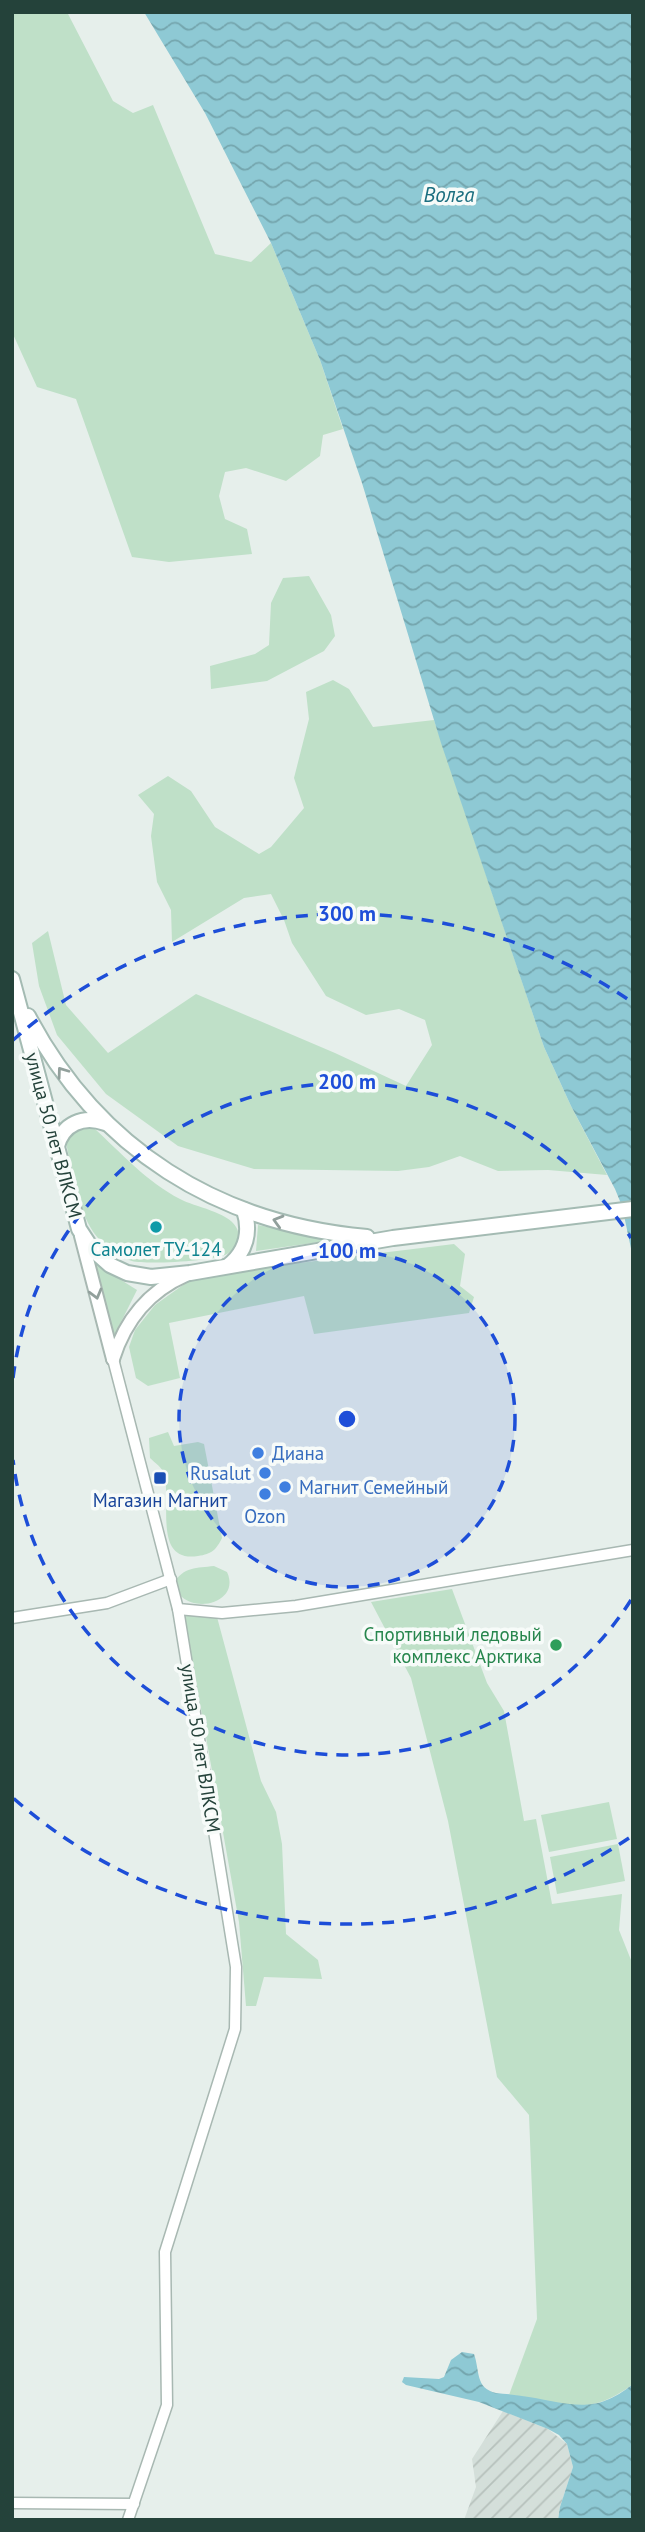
<svg xmlns="http://www.w3.org/2000/svg" width="645" height="2532" font-family="'PT Sans',sans-serif">
  <style>
    .industrial { fill: url(#industrial-furrows) }
    .green { fill: #bfe0c8 }
    .water { fill: url(#water-waves) }
    .lines { fill: none; stroke-linecap: round; stroke-linejoin: round }
    .minor-casing { stroke: #a8b8b2; stroke-width: 13 }
    .tertiary-casing { stroke: #a8b8b2; stroke-width: 16 }
    .secondary-casing { stroke: #a4bbb3; stroke-width: 18 }
    .minor { stroke: #fff; stroke-width: 10 }
    .tertiary { stroke: #fff; stroke-width: 12 }
    .secondary { stroke: #fff; stroke-width: 14 }
    .oneway { stroke: #92a09c }
    .ring { fill: none; stroke: #1d4ed8; stroke-width: 3.5; stroke-dasharray: 12 9 }
    .culture-dot { fill: #0f9aa8; stroke: #f7fbf9; stroke-width: 2.5 }
    .shop-dot { fill: #3f7fe0; stroke: #f7fbf9; stroke-width: 2.5 }
    .transit-dot { fill: #1a4fb4; stroke: #f7fbf9; stroke-width: 2.5 }
    .leisure-dot { fill: #2e9e5b; stroke: #f7fbf9; stroke-width: 2.5 }
    .labels { text-anchor: middle; stroke-width: 7; stroke-linejoin: round; paint-order: stroke }
    .street-label { font-size: 19px; fill: #24423a; stroke: #f7fbf9 }
    .culture-label { font-size: 19px; fill: #0d838f; stroke: #f7fbf9 }
    .shop-label { font-size: 19px; fill: #366cbe; stroke: #f7fbf9; text-anchor: start }
    .transit-label { font-size: 19px; fill: #164399; stroke: #f7fbf9 }
    .leisure-label { font-size: 19px; fill: #27864d; stroke: #f7fbf9; text-anchor: end }
    .water-label { font-size: 21px; font-style: italic; fill: #1c6f80; stroke: #f7fbf9 }
    .centre { fill: #1d4ed8; stroke: #f7fbf9; stroke-width: 3.5 }
    .ring-label { font-size: 21px; text-anchor: middle; font-weight: bold; fill: #1d4ed8; stroke: #f7fbf9; stroke-width: 7; stroke-linejoin: round; paint-order: stroke }
  </style>
  <defs>
    <pattern id="industrial-furrows" width="10" height="10" patternUnits="userSpaceOnUse" patternTransform="scale(1.75)"><rect width="10" height="10" fill="#d4dfda"/><path d="M-1 1l2-2M0 10L10 0M9 11l2-2" fill="none" stroke="#b6c1bc"/></pattern>
    <pattern id="water-waves" width="16" height="10" patternUnits="userSpaceOnUse" patternTransform="scale(1.75)"><rect width="16" height="10" fill="#8ec9d4"/><path d="M0 5q4-4 8 0t8 0" fill="none" stroke="#74a5ad"/></pattern>
  </defs>
  <rect width="100%" height="100%" fill="#e6efeb"/>
  <path class="industrial" d="M503,2411l45,18 19,15 6,23 -13,40 -2,13h-94l12,-33 -4,-28z"/>
  <g class="green">
    <path d="M12,12h55l46,89 20,12 20,-8 62,149 36,8 20,-19 49,117 23,69 -20,6 -3,21 -34,25 -40,-13 -21,4 -6,24 6,23 22,10 5,25 -83,8 -37,-5 -56,-158 -39,-12 -25,-55z"/>
    <path d="M309,576l22,39 4,21 -11,15 -57,30 -56,8 -1,-23 45,-12 14,-9 2,-42 12,-25z"/>
    <path d="M333,680l16,9 24,38 61,-7 110,327 27,59 36,69 -59,-5 -50,1 -38,-15 -31,11 -31,4 -144,-2 -76,-23 -72,-52 -49,-59 -18,-49 -7,-43 16,-12 18,74 42,48 88,-59 139,59 71,33 26,-41 -7,-25 -26,-11 -33,6 -40,-19 -34,-53 -8,-23 -13,-26 -27,4 -72,44 -1,-32 -14,-28 -6,-46 3,-22 -16,-19 30,-19 23,15 24,36 44,27 12,-7 33,-39 -10,-30 15,-59 -3,-27z"/>
    <path d="M82,1126l12,2c27,25 53,54 86,71 15,8 48,13 56,28 6,9 0,22 -9,27 -12,7 -80,11 -95,7 -12,-3 -26,-13 -34,-23 -21,-25 -25,-65 -32,-95l6,-11z"/>
    <path d="M258,1225l76,15 -78,11z"/>
    <path d="M454,1244l11,10 -5,32 14,11 -5,16 -155,21 -10,-38 -135,27 11,55 -32,8 -12,-8 -7,-31 6,-17 20,-25 35,-25 35,-8z"/>
    <path d="M94,1263l43,27 -23,46z"/>
    <path d="M168,1432l6,14 24,-4 6,2 18,94c-6,12 -10,16 -24,18 -46,7 -26,-55 -34,-82 -2,-7 -9,-11 -14,-16l-1,-20z"/>
    <path d="M214,1566l13,6c13,28 -27,41 -45,25 -5,-4 -6,-9 -8,-14 9,-16 23,-15 40,-17z"/>
    <path d="M452,1589l35,94 17,28 20,110 12,-2 16,85 70,-10 -3,36 14,35v419c-49,37 -71,16 -124,11l28,-76 -8,-204 -32,-38 -49,-256 -37,-143 -40,-76z"/>
    <path d="M184,1614l33,3 44,164 15,31 6,32 4,90 32,26 4,19 -58,-2 -8,29h-10l-7,-84z"/>
    <path d="M609,1802l8,37 -68,13 -8,-37z"/>
    <path d="M618,1844l7,37 -68,13 -7,-37z"/>
  </g>
  <g class="water">
    <path d="M144,12h489v1246l-11,-52 -7,-17 -44,-83 -27,-59 -103,-304 -79,-260 -42,-123 -49,-117 -66,-130z"/>
    <path d="M462,2352l12,2c6,17 1,34 22,39 11,1 22,2 33,4 43,7 66,18 104,-13v136h-75l2,-13 13,-40 -6,-23 -8,-9 -11,-6 -69,-27 -73,-17 -4,-3 2,-5 35,2 5,-2 7,-17z"/>
  </g>
  <g class="lines">
    <g class="minor-casing">
      <g id="minor">
        <path d="M113,1359l65,250 58,358 -1,62 -70,223 2,153 -39,115"/>
        <path d="M178,1609l44,4 74,-7 337,-56"/>
        <path d="M12,1618l95,-15 64,-24"/>
        <path d="M12,2503l122,1"/>
      </g>
    </g>
    <g class="tertiary-casing">
      <g id="tertiary">
        <path d="M81,1236l32,123"/>
        <path d="M113,1359c12,-38 36,-68 73,-84"/>
      </g>
    </g>
    <g class="secondary-casing">
      <g id="secondary">
        <path d="M12,979l67,250 13,20 18,16 17,8 24,4 39,-4 203,-35 240,-29"/>
        <path d="M28,1016c70,133 190,208 339,221"/>
        <path d="M57,1146c6,-22 26,-31 48,-23"/>
        <path d="M228,1266c18,-14 23,-34 16,-56"/>
      </g>
    </g>
    <use href="#minor" class="minor"/>
    <use href="#tertiary" class="tertiary"/>
    <use href="#secondary" class="secondary"/>
  </g>
  <defs><path id="oneway-chevron" d="M-2-3.5L2.5 0L-2 3.5" fill="none" stroke-width="1.6" stroke-linecap="round" stroke-linejoin="round" transform="scale(1.75)"/></defs>
  <g class="oneway">
    <use href="#oneway-chevron" transform="translate(62 1072) rotate(-126)"/>
    <use href="#oneway-chevron" transform="translate(278 1221) rotate(-164)"/>
    <use href="#oneway-chevron" transform="translate(96 1294) rotate(75)"/>
  </g>
  <circle cx="347" cy="1419" r="168" fill="#1d4ed8" fill-opacity=".12"/>
  <g class="ring">
    <circle cx="347" cy="1419" r="168"/>
    <path d="M631 1600A337 337 0 0 1 13 1460M13 1378A337 337 0 0 1 631 1238"/>
    <path d="M629 1838A505 505 0 0 1 12 1797M12 1041A505 505 0 0 1 629 1000"/>
  </g>
  <circle class="culture-dot" cx="156" cy="1227" r="7"/>
  <g class="shop-dot">
    <circle cx="258" cy="1453" r="7"/>
    <circle cx="265" cy="1473" r="7"/>
    <circle cx="285" cy="1487" r="7"/>
    <circle cx="265" cy="1494" r="7"/>
  </g>
  <rect class="transit-dot" x="153" y="1471" width="14" height="14" rx="3.5"/>
  <circle class="leisure-dot" cx="556" cy="1645" r="7"/>
  <g class="labels">
    <g class="street-label">
      <text transform="translate(54 1135) rotate(75)" y="7">улица 50 лет ВЛКСМ</text>
      <text transform="translate(201 1748) rotate(81)" y="7">улица 50 лет ВЛКСМ</text>
    </g>
    <g class="culture-label">
      <text x="156" y="1256">Самолет ТУ-124</text>
    </g>
    <g class="shop-label">
      <text x="272" y="1460">Диана</text>
      <text x="251" y="1480" text-anchor="end">Rusalut</text>
      <text x="299" y="1494">Магнит Семейный</text>
      <text x="265" y="1523" text-anchor="middle">Ozon</text>
    </g>
    <g class="transit-label">
      <text x="160" y="1507">Магазин Магнит</text>
    </g>
    <g class="leisure-label">
      <text x="542" y="1641">Спортивный ледовый<tspan x="542" dy="22">комплекс Арктика</tspan></text>
    </g>
    <g class="water-label">
      <text x="449" y="202">Волга</text>
    </g>
  </g>
  <circle cx="347" cy="1419" r="10" class="centre"/>
  <g class="ring-label">
    <text x="347" y="921">300 m</text>
    <text x="347" y="1089">200 m</text>
    <text x="347" y="1258">100 m</text>
  </g>
  <rect width="645" height="2532" fill="none" stroke="#24423a" stroke-width="28"/>
</svg>
